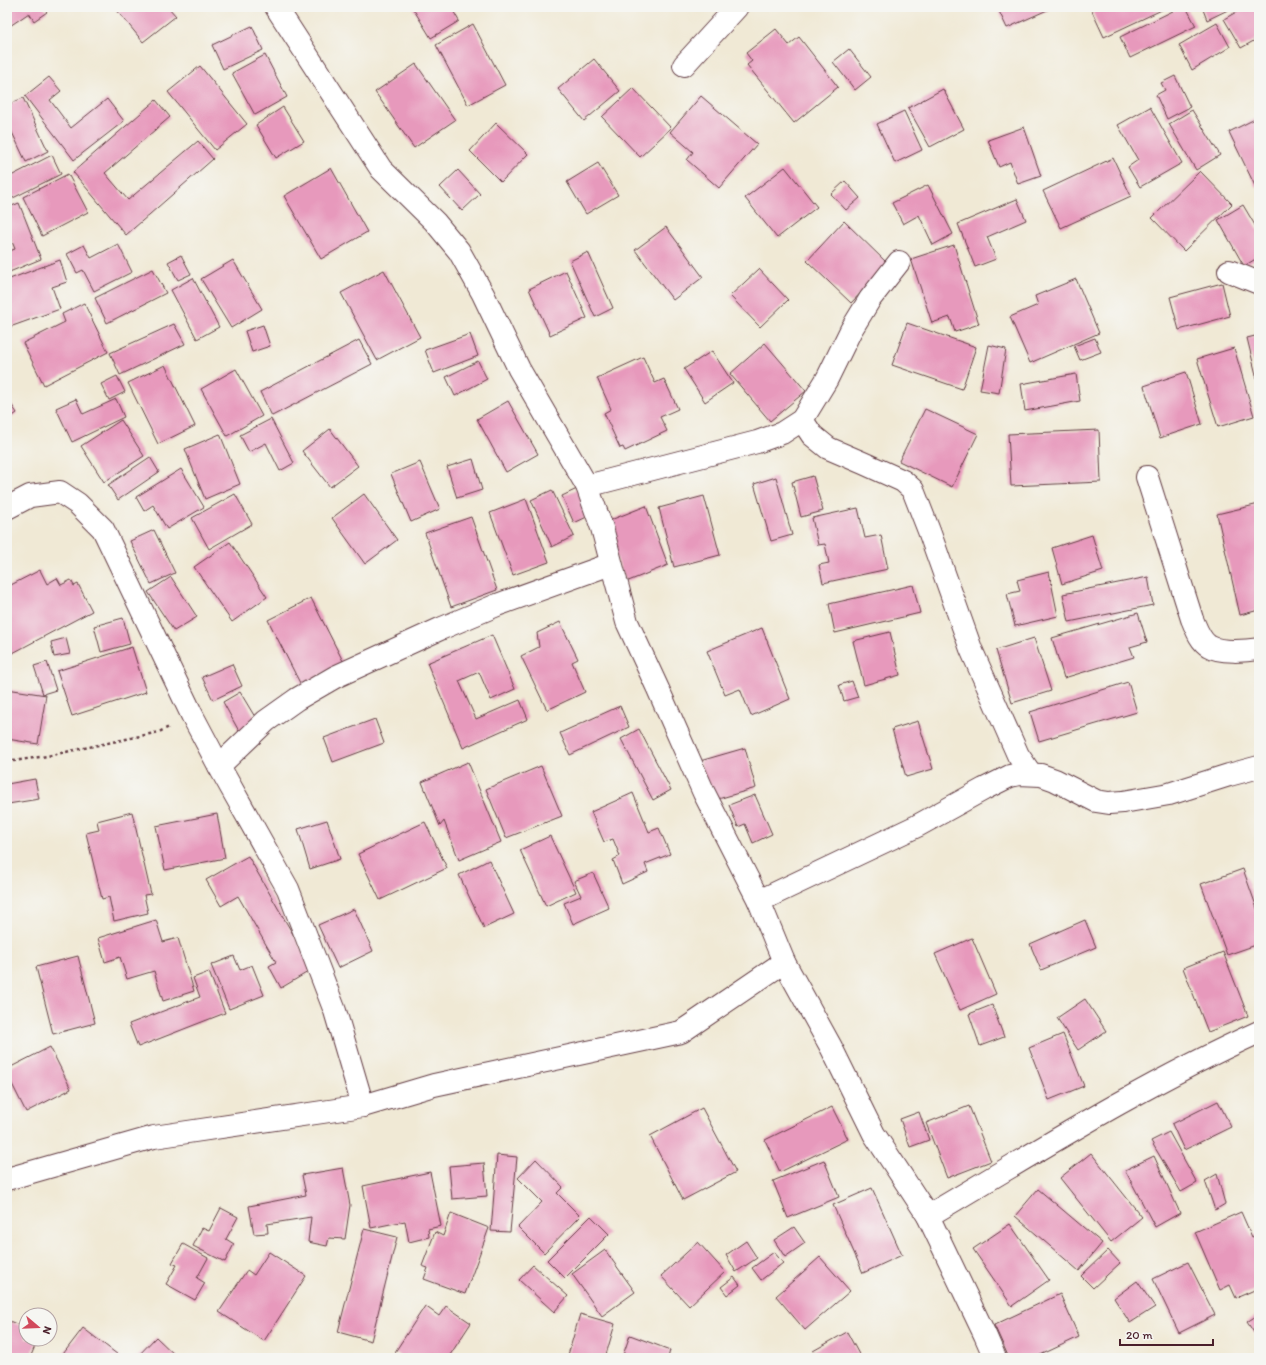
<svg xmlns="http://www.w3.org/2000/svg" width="1266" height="1365" font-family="Itim,sans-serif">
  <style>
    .building { fill: #e799bc }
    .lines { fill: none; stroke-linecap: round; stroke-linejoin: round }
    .street-casing { stroke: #633d44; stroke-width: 24 }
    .path { stroke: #633d44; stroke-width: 2.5; stroke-dasharray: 3 3; stroke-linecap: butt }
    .street { stroke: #fff; stroke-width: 22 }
  </style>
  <rect width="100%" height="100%" fill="#f6f6f2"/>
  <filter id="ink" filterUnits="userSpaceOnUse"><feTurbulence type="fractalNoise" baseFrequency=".025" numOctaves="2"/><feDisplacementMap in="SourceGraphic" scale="8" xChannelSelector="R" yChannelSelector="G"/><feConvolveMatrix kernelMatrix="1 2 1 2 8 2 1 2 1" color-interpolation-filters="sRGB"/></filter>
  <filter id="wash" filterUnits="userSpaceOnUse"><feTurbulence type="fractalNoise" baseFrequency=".012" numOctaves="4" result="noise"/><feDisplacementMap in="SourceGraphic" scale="16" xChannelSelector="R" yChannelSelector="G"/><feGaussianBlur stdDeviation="0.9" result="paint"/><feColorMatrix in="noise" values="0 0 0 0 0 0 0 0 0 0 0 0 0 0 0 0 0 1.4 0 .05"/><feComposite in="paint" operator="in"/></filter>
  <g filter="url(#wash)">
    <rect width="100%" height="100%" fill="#f0e9d5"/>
    <g id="blocks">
      <g class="building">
        <path d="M7,7h37l3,5 -13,9 -5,-8 -22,15z"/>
        <path d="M119,7h49l8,9 -33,26 -27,-33z"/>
        <path d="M412,7h39l8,14 -28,17z"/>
        <path d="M997,7h57l-47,21z"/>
        <path d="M1090,7h78l-64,30z"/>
        <path d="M1181,7h5l10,19 -66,32 -10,-21z"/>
        <path d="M1202,7h32l-27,13z"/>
        <path d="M1245,7h14v31l-18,10 -17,-29z"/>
        <path d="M1217,23l13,24 -38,23 -13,-25z"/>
        <path d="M473,24l32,61 -37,20 -32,-60z"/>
        <path d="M252,26l11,24 -40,19 -11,-24z"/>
        <path d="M776,29l13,16 10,-8 39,50 -44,36 -47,-58 5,-4 -6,-8z"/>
        <path d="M849,49l22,28 -16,13 -22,-28z"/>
        <path d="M265,55l22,42 -32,18 -23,-42z"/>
        <path d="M594,59l26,32 -36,30 -26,-32z"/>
        <path d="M416,64l39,56 -41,28 -39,-56z"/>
        <path d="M200,66l47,58 -32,26 -47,-58z"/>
        <path d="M1175,76l15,31 -23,12 -11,-24 9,-5 -4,-7z"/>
        <path d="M49,77l12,14 -11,9 21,28 36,-29 17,22 -50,39 -49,-64z"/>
        <path d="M633,88l38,40 -31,29 -38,-40z"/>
        <path d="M943,89l21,40 -34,18 -22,-39z"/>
        <path d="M701,96l56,48 -38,44 -32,-28 6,-8 -23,-20z"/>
        <path d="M23,98l25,53 -22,11 -16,-34 -3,2v-25z"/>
        <path d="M156,100l14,17 -65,56 23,27 70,-59 15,18 -87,76 -53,-63z"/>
        <path d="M283,107l21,34 -28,17 -20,-33z"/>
        <path d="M1150,107l32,56 -42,24 -12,-20 10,-7 -20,-35z"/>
        <path d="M1192,110l28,45 -24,15 -27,-46z"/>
        <path d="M904,111l18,39 -27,13 -18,-39z"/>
        <path d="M1259,117v70l-3,1 -27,-56z"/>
        <path d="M496,123l32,31 -27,28 -31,-31z"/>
        <path d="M1024,127l17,49 -23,8 -8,-22 -11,5 -11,-27z"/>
        <path d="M52,155l9,19 -54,27v-23z"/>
        <path d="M1113,158l18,38 -70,32 -18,-37z"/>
        <path d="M598,163l20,32 -32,19 -19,-32z"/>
        <path d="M785,167l32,40 -40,31 -32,-40z"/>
        <path d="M331,168l36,64 -46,27 -37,-63z"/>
        <path d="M458,170l22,24 -18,17 -22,-24z"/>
        <path d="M1200,171l32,33 -48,47 -32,-33z"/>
        <path d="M68,174l20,38 -46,24 -19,-39z"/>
        <path d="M845,181l15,17 -14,12 -15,-16z"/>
        <path d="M928,185l25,49 -20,11 -14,-30 -16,9 -11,-21z"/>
        <path d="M1017,199l9,21 -39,17 9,22 -21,8 -17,-43z"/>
        <path d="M19,203l22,56 -34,14v-21l8,-3 -8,-20v-21z"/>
        <path d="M1243,205l16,27v25l-15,9 -26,-46z"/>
        <path d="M844,221l44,43 -37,39 -44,-42z"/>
        <path d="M666,227l37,50 -30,23 -38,-50z"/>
        <path d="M118,244l14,28 -38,19 -11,-21 -6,3 -10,-19 17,-9 7,13z"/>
        <path d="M954,245l25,79 -24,8 -5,-15 -18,6 -21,-64z"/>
        <path d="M588,252l25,56 -18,9 -25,-56z"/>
        <path d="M181,255l10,19 -13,6 -10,-18z"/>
        <path d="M60,260l7,22 -15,5 8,22 -53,19v-48z"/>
        <path d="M233,260l29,49 -31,19 -30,-49z"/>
        <path d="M153,269l13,24 -59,30 -12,-25z"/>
        <path d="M759,269l29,31 -28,27 -30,-31z"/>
        <path d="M384,270l36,67 -43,23 -36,-67z"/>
        <path d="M566,271l21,47 -37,17 -21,-46z"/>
        <path d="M193,278l26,49 -22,12 -26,-49z"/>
        <path d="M1076,279l23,54 -69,30 -20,-46 28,-12 -3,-9z"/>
        <path d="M1222,283l8,33 -51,14 -9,-33z"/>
        <path d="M84,303l24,49 -64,33 -21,-42 42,-21 -3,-8z"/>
        <path d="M907,323l69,24 -14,42 -70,-24z"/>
        <path d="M174,324l11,20 -65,31 -10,-22z"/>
        <path d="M263,325l7,21 -18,6 -7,-21z"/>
        <path d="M470,334l8,22 -44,17 -9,-23z"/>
        <path d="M1259,335v48h-1l-11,-45z"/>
        <path d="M1095,338l6,14 -21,8 -6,-14z"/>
        <path d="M359,340l13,24 -100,52 -12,-24z"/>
        <path d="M765,343l41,48 -36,30 -40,-47z"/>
        <path d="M989,345l17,4 -7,44 -19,-3z"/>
        <path d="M1234,348l20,68 -36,11 -21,-68z"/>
        <path d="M712,351l21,32 -28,19 -21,-33z"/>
        <path d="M643,357l12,26 9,-4 14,30 -18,8 7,14 -42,20 -2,-4 -3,1 -16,-35 7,-4 -14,-31z"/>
        <path d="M478,361l9,18 -32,17 -9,-19z"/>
        <path d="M165,365l30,61 -37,18 -30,-61z"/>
        <path d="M236,369l26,47 -35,20 -26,-47z"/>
        <path d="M1186,372l16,52 -42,14 -16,-52z"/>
        <path d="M1076,374l4,27 -55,10 -4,-27z"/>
        <path d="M117,376l8,16 -16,8 -8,-16z"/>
        <path d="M7,398l10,15 -10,7z"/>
        <path d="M76,399l7,15 33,-15 8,18 -52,25 -16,-34z"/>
        <path d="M508,401l30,53 -32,18 -29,-53z"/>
        <path d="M925,409l53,25 -26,53 -53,-26z"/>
        <path d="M271,419l23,44 -14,8 -14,-28 -17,9 -9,-17z"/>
        <path d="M121,420l23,36 -40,26 -23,-36z"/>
        <path d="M330,429l28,37 -28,21 -28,-36z"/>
        <path d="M1099,430l2,52 -90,4 -3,-52z"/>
        <path d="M220,434l20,50 -35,15 -20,-50z"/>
        <path d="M150,457l9,15 -41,28 -10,-15z"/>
        <path d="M473,459l9,31 -25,8 -10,-31z"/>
        <path d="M420,462l20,47 -29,13 -20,-48z"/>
        <path d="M181,469l23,38 -37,22 -14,-24 -9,6 -8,-14z"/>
        <path d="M813,476l10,35 -22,6 -9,-35z"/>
        <path d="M776,477l16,58 -21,6 -17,-57z"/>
        <path d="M577,489l12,27 -15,7 -12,-27z"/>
        <path d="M552,490l22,46 -22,11 -21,-47z"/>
        <path d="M235,494l17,30 -43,25 -17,-31z"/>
        <path d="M364,494l33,46 -32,24 -33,-46z"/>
        <path d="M704,496l16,59 -46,12 -15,-59z"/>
        <path d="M526,499l23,63 -36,13 -23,-62z"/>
        <path d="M1259,504v106l-19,5 -23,-101z"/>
        <path d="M646,506l22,59 -42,17 -23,-59z"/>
        <path d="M858,508l7,30 16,-3 7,34 -65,14 -4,-18 10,-2 -4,-19 -7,1 -6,-27z"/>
        <path d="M471,517l26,73 -46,17 -26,-74z"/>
        <path d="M154,530l21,43 -24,11 -21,-43z"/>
        <path d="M1092,535l11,36 -41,13 -10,-36z"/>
        <path d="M230,542l37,55 -35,25 -38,-55z"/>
        <path d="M40,570l7,14 10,-6 4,7 10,-5 3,6 4,-2 14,27 -83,44 -2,-4v-46l1,-1 -1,-3v-14z"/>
        <path d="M1049,572l9,44 -43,10 -8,-32 13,-3 -3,-11z"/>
        <path d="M171,577l26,40 -23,14 -26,-39z"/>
        <path d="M1148,577l5,28 -84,17 -6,-28z"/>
        <path d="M913,585l7,28 -85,20 -6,-29z"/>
        <path d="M311,598l33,65 -43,22 -33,-65z"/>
        <path d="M1138,613l9,29 -17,5 4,10 -70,21 -12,-40z"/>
        <path d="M123,618l7,26 -29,8 -7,-26z"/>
        <path d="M560,622l18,37 -6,3 13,30 -38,18 -26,-54 18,-9 -2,-14z"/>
        <path d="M762,628l28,71 -39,17 -11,-27 -15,6 -18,-44z"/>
        <path d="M890,632l10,43 -36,10 -11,-44z"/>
        <path d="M492,635l23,54 -24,11 -12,-28 -20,9 17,38 44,-19 8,19 -65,29 -36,-85z"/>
        <path d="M66,638l4,16 -16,3 -3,-15z"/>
        <path d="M1034,638l17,53 -39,12 -16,-53z"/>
        <path d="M132,647l14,45 -74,24 -15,-45z"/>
        <path d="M47,662l9,28 -13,4 -9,-28z"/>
        <path d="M232,664l10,22 -29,14 -11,-23z"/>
        <path d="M852,681l6,16 -14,4 -5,-16z"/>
        <path d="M1128,682l9,30 -98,29 -9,-29z"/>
        <path d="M7,689l39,6 -8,49 -31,-5z"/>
        <path d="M240,692l18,30 -18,11 -17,-31z"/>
        <path d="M620,706l9,21 -59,28 -10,-22z"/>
        <path d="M375,719l9,24 -51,19 -9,-24z"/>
        <path d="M918,721l15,48 -27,8 -14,-48z"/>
        <path d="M639,729l32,61 -18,10 -32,-61z"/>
        <path d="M745,748l11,40 -45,13 -11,-40z"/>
        <path d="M468,762l33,80 -42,18 -15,-39 -4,5 -18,-44z"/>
        <path d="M541,766l21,50 -56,22 -20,-49z"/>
        <path d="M35,779l4,20 -31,5 -1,-20z"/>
        <path d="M633,793l16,39 10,-4 11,26 -25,10 3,8 -26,12 -9,-24 7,-4 -7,-17 -9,3 -13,-30z"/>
        <path d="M755,795l17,39 -19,9 -8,-19 -7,3 -9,-22z"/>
        <path d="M132,812l19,82 -7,1 4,18 -34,8 -5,-24 -7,2 -16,-66 13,-3 -2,-9z"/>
        <path d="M217,814l8,44 -60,12 -9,-44z"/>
        <path d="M327,820l13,39 -30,10 -12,-40z"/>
        <path d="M425,822l22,46 -67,32 -22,-46z"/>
        <path d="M550,836l26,56 -30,14 -26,-56z"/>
        <path d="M248,856l65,113 -32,19 -12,-22 7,-4 -38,-66 -17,10 -15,-26z"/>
        <path d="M489,860l25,54 -30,14 -25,-53z"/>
        <path d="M1243,869l16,45v30l-32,11 -26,-71z"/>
        <path d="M593,873l16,35 -36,16 -9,-21 17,-7 -7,-15z"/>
        <path d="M354,909l19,42 -35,17 -20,-43z"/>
        <path d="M156,920l7,22 15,-4 16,53 -31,10 -9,-30 -27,8 -7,-22 -15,5 -7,-24z"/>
        <path d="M1085,920l11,27 -55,23 -11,-26z"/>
        <path d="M972,938l24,56 -36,16 -25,-56z"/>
        <path d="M1223,952l25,64 -40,16 -25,-64z"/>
        <path d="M78,956l17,67 -42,11 -17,-67z"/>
        <path d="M234,956l6,14 12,-5 12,30 -35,14 -18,-44z"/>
        <path d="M209,972l16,41 -87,34 -9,-23 71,-27 -7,-19z"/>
        <path d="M1085,999l21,32 -28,19 -21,-32z"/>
        <path d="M992,1005l12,32 -24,9 -11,-32z"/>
        <path d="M1063,1034l21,52 -35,14 -20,-52z"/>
        <path d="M50,1047l21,42 -45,23 -19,-38v-5z"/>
        <path d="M1218,1101l13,26 -47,23 -12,-26z"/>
        <path d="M969,1106l22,55 -44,17 -21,-55z"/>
        <path d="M832,1107l16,32 -68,33 -15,-32z"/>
        <path d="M702,1108l34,64 -53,28 -33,-64z"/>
        <path d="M919,1112l10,28 -19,7 -10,-28z"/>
        <path d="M1169,1132l28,51 -16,9 -30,-51z"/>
        <path d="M1091,1153l51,64 -31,25 -51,-64z"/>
        <path d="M497,1155l20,2 -7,75 -19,-1z"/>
        <path d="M1154,1156l26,57 -25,14 -30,-57z"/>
        <path d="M536,1159l27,28 -6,6 23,23 -36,37 -26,-26 24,-25 -24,-24z"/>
        <path d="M824,1160l15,37 -51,21 -15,-37z"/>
        <path d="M484,1163l3,33 -35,3 -3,-33z"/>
        <path d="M343,1168l7,37 -5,34 -16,-1 -2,8 -19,-4 3,-25 -44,7 1,9 -14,1 -5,-28 57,-11 -4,-20z"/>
        <path d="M430,1172l11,54 -13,3 1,8 -20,5 -4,-21 -34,7 -8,-42z"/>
        <path d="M1217,1174l8,30 -10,6 -10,-29z"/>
        <path d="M872,1188l30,67 -39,18 -30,-68z"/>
        <path d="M1038,1189l64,54 -23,28 -64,-55z"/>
        <path d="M221,1208l17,9 -12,22 8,5 -9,18 -32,-16 9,-18 7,3z"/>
        <path d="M1241,1212l11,25 7,-3v54l-23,10 -6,-13 -10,5 -25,-58z"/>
        <path d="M451,1213l38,15 -24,66 -41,-15 4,-11 -6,-2 13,-34 8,4z"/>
        <path d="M591,1216l18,18 -44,44 -18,-18z"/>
        <path d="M1010,1224l39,56 -37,26 -39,-57z"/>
        <path d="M794,1227l11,16 -20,14 -11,-17z"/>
        <path d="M364,1229l33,8 -26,104 -33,-9z"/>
        <path d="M746,1241l11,17 -21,14 -10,-17z"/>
        <path d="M698,1242l27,30 -36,34 -28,-30z"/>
        <path d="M183,1244l25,14 -11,20 8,5 -10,17 -29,-16 11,-19 -5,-2z"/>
        <path d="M605,1250l30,42 -33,24 -30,-42z"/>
        <path d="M1108,1250l12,13 -27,25 -12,-12z"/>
        <path d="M269,1252l37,24 -42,65 -45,-29 28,-42 7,5z"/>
        <path d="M774,1252l9,11 -22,17 -9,-12z"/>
        <path d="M820,1257l30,34 -45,39 -29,-34z"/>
        <path d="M1188,1262l27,53 -36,18 -26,-54z"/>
        <path d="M533,1265l35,31 -14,16 -35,-32z"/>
        <path d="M734,1277l6,8 -13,10 -6,-8z"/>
        <path d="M1137,1281l18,26 -25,16 -16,-25z"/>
        <path d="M1060,1294l19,43 -45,21h-25l-15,-33z"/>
        <path d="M425,1306l14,10 7,-10 25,17 -23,35h-45l-8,-6z"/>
        <path d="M580,1314l35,10 -10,34h-27l-10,-3z"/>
        <path d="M1259,1314v26l-12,-18z"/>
        <path d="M7,1320l19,8v11h12l-8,19h-23z"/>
        <path d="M83,1328l39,30h-62z"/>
        <path d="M847,1332l14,26h-44l-4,-7z"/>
        <path d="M630,1335l40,15 -2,8h-46z"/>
        <path d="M156,1337l22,21h-42z"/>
      </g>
    </g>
  </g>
  <g filter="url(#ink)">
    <use href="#blocks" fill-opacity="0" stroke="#633d44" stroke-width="1"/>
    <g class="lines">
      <g class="street-casing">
        <g id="street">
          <path d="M276,7l105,162 54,53 24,29 24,43 36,75 68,117 15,42 25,94 31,67 46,104 55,108 25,61 47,85 43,87 54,82 57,119 10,23"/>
          <path d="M684,65l53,-58"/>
          <path d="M1229,271l30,12"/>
          <path d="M802,420l10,15 16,13 35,15 40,18 10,9 16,41 42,118 47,106 13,19"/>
          <path d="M1147,477l45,142c4,9 8,22 17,27 11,7 37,5 50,3"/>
          <path d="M587,486l170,-44 25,-9 20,-13 25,-41 24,-49 19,-31 29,-37"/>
          <path d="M7,508l23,-12 30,-4 18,12 25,25 89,186 27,51 69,123 47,122 28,95"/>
          <path d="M219,766l47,-45 31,-22 38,-22 105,-48 57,-24 114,-41"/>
          <path d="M759,901l158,-75 67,-37 26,-13 9,-2 22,1 14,5 41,21 13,2 14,-1 46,-8 60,-19 30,-8"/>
          <path d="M7,1179l147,-42 209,-31 71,-21 247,-53 103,-70"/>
          <path d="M928,1216c108,-64 216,-132 331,-184"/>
        </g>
      </g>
      <path class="path" d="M7,762l40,-6 112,-24 10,-5"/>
      <use href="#street" class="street"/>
    </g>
  </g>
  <rect width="1266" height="1365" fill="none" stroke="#f6f6f2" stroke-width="24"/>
  <g transform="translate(38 1327) rotate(109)"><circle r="19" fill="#f6f6f2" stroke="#b1a0a2"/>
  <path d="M0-3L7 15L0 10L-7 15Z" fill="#d1495b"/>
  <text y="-6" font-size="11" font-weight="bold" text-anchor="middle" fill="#4a1f2b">N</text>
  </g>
  <path d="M1120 1339v6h93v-6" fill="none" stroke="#4a1f2b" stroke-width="2"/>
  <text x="1126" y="1339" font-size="12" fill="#4a1f2b" stroke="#f6f6f2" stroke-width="3" paint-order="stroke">20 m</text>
</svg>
